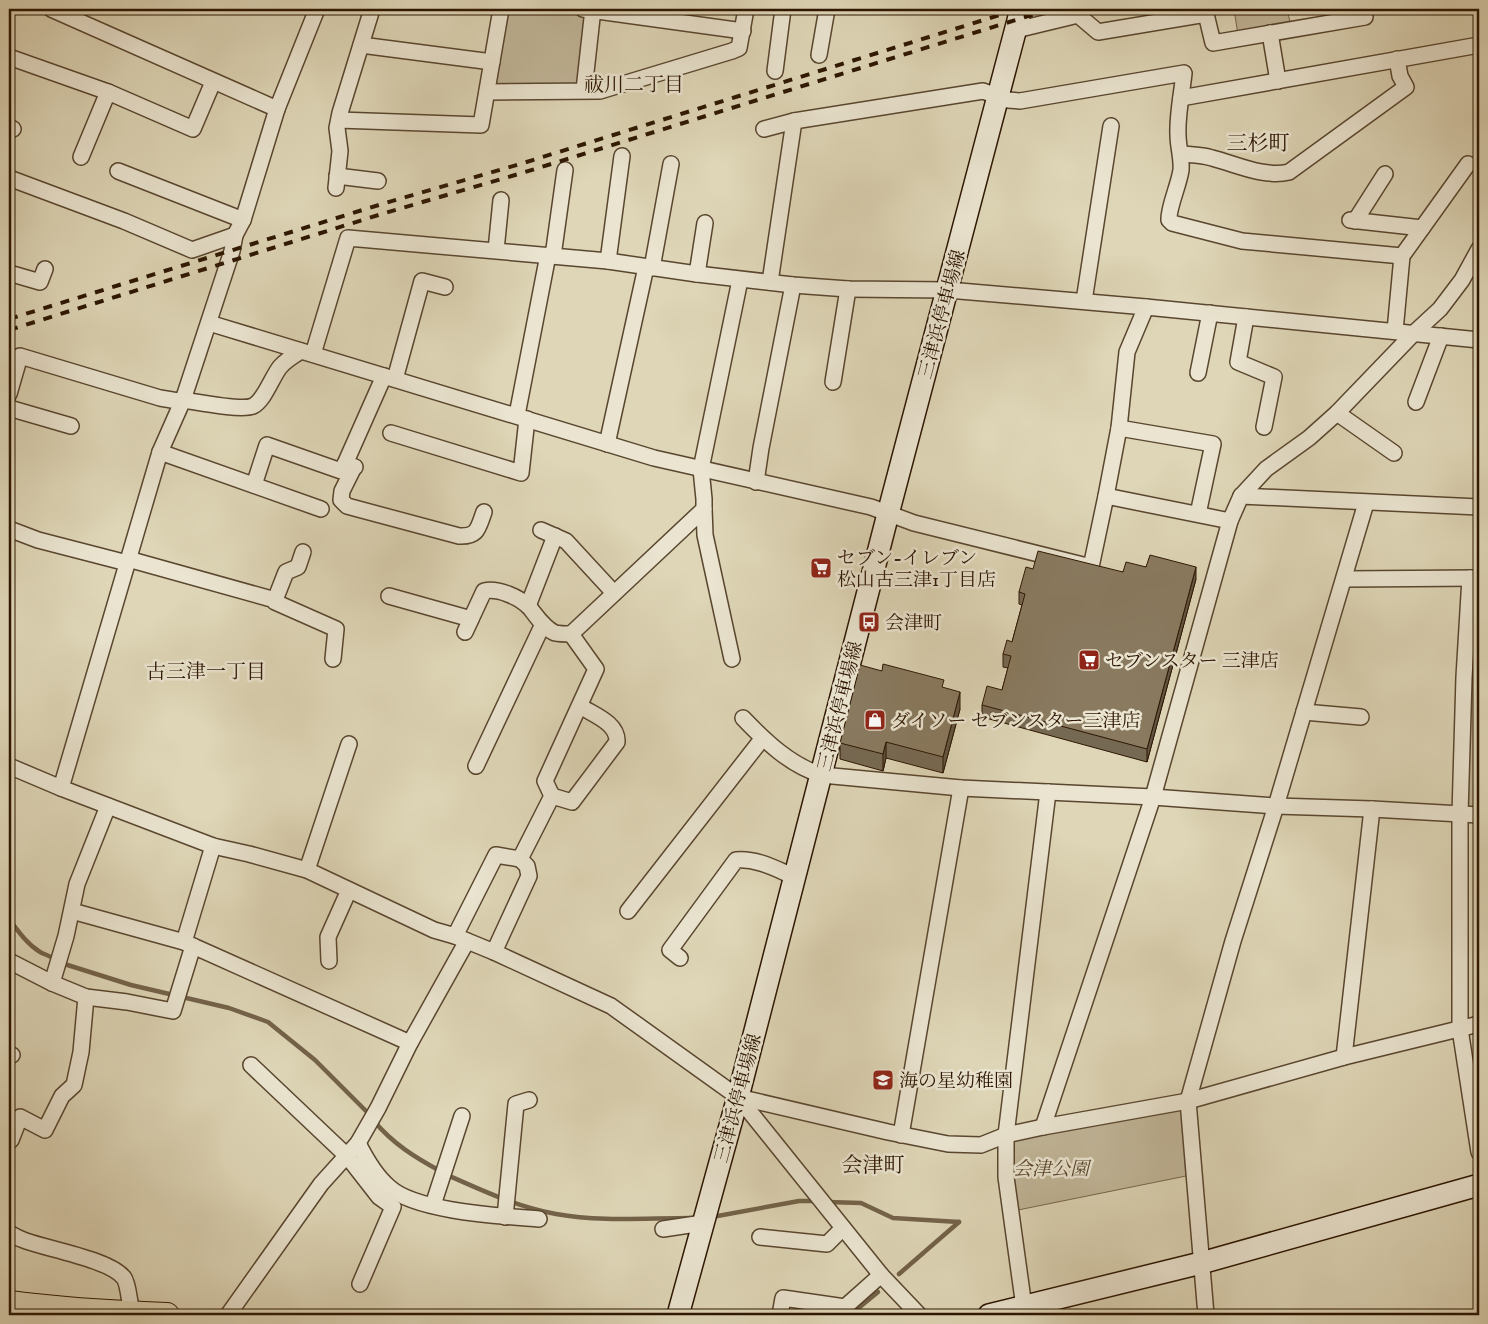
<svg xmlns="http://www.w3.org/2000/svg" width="1488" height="1324" font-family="'IM FELL English','Noto Serif JP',serif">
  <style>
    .green { fill: #c0b598; stroke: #76664d }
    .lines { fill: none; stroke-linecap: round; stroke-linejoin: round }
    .stream { stroke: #736249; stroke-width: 4.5 }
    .street-casing { stroke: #59462f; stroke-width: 18 }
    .secondary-casing { stroke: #2d1602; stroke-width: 24 }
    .primary-casing { stroke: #2d1602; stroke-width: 26 }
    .street { stroke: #eae4d0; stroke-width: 15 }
    .secondary { stroke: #eae4d0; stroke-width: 21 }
    .primary { stroke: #ded6b7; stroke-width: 24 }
    .rail { stroke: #2d1602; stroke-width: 4; stroke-dasharray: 9 9; stroke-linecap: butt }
    .wall { fill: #766953; stroke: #2d1602 }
    .shaded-wall { fill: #605543; stroke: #2d1602 }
    .building { fill: #897a60; stroke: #2d1602 }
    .labels { text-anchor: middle; stroke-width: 5; stroke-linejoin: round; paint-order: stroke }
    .street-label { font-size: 19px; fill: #2d1602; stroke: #eae4d0 }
    .poi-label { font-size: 19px; fill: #2d1602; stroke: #eae4d0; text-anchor: start }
    .park-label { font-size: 19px; font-style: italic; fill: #59462f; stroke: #eae4d0 }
    .neighbourhood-label { font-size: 20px; fill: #2d1602; stroke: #eae4d0 }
    .quarter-label { font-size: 21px; fill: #2d1602; stroke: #eae4d0 }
  </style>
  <rect width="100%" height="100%" fill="#ded6b7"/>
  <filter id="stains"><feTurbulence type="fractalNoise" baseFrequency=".004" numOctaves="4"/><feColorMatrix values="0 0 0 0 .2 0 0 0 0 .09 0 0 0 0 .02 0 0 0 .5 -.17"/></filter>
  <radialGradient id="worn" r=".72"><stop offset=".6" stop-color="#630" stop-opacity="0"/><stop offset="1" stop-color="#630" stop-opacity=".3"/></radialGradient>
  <g class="green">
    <path d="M506,9h45l39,5 -9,72 -89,1z"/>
    <path d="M1234,9h53l4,17 -53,9z"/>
    <path d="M1469,683h10v128l-15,-1z"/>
    <path d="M1182,1110l4,66 -168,34 -8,-71z"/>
  </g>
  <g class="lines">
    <g class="stream">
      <path d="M9,919c9,12 18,25 31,33 7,4 11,3 18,10l73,23 98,23 39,14 47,38 55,55"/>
      <path d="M374,1121c19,23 42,37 68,51l2,-1 1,3c36,16 72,33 111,40 44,8 89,4 134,4"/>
      <path d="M828,1202l33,1 32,15 66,4"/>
      <path d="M712,1217l87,-16h19"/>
      <path d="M899,1274l60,-52"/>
      <path d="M850,1315l28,-23"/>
    </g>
    <g class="street-casing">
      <g id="street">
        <path d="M51,9l226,100"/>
        <path d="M583,9l160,22"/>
        <path d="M1016,30l62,-15 20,17 108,-18 7,29 152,-26"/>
        <path d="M1270,33l8,48"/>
        <path d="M361,45l131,17"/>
        <path d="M819,55l8,-46"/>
        <path d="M9,57l99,35 85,37 20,-47"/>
        <path d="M775,71l8,-62"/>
        <path d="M584,90l9,-81"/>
        <path d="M487,92l113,-1 132,-40 7,-3 7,-39"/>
        <path d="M1181,98l298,-53"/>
        <path d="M339,120l142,5 20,-116"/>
        <path d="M9,127l4,2"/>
        <path d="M764,129l30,-8 189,-30 25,9 12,1 164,-28c-2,20 -7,42 -6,62 0,12 4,23 3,35 -2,15 -13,38 -12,50l3,3 70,18 160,15"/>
        <path d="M1181,154c11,1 21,1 31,4 24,6 52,20 77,14l117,-85 -6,-11 -3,-17"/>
        <path d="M81,157l27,-65"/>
        <path d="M118,171l125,49"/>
        <path d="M337,176l41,5"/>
        <path d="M9,178l115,43 68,29 43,-15"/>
        <path d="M336,188l4,-37 -3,-23 3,-15 32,-104"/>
        <path d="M1350,220l72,8"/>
        <path d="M1355,221l30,-47"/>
        <path d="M496,250l5,-50"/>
        <path d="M553,256l12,-86"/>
        <path d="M608,261l14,-105"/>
        <path d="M652,268l19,-104"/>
        <path d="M9,273l31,9 5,-13"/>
        <path d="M697,274l8,-51"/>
        <path d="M770,282l24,-161"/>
        <path d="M1084,301l27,-175"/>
        <path d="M1246,317l-8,45 36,15 -10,50"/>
        <path d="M209,323l445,135 217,49 43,16 177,44 15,-71 124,25"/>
        <path d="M1395,331l7,-75 66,-92"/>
        <path d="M313,354l35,-116 260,23 89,13 96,11 55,4 100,1 198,17 333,33"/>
        <path d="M1198,373l12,-60"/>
        <path d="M395,379l27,-98 23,6"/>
        <path d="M833,382l15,-93"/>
        <path d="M9,394l11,-38 140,42 18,3 5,-1c14,2 59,11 70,6 11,-5 19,-29 27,-39 6,-7 13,-11 21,-16"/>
        <path d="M1416,402l25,-66"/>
        <path d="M9,408l62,18"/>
        <path d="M1337,413l57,40"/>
        <path d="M517,415l31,-160"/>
        <path d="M1119,428l94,16 -15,70"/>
        <path d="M391,433l130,40 6,-54"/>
        <path d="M607,444l39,-177"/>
        <path d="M160,452l161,57"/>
        <path d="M354,467l-12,24 -1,9 6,6 112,30c19,1 19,-8 25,-24"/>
        <path d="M355,467l-10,-3 39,-88"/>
        <path d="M756,482l5,-34 32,-163"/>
        <path d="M254,485l13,-40 74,26 4,-7"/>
        <path d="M1106,496l13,-68 8,-76 19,-45"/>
        <path d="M1241,496l25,-27 43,-31 28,-25 77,-80 26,-24 22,-29 17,-31"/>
        <path d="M704,509l1,26 27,124"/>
        <path d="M9,529l29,11 89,23"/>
        <path d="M541,530l25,11 48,52"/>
        <path d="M128,559l147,41v2l61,27 -3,30"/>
        <path d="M1470,578l-6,99 -4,137v215l19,123"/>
        <path d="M1344,579l135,-1"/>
        <path d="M389,596l82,23"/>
        <path d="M275,600l11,-28 12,-5 5,-15"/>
        <path d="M528,606l27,-70"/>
        <path d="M465,632l19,-41c14,-3 36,6 46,17 7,9 14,20 25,25 5,1 11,1 16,1"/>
        <path d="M1304,712l57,5"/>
        <path d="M743,718c22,23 48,48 79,57l139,13 192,9 123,9 96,3 107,6"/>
        <path d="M9,766l52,22 152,58 36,8 58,16 127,60 21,6 39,16 117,54 127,91 143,178 38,40"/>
        <path d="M476,766l67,-142"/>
        <path d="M61,788l99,-336 23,-52 49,-149 3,-16 8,-15 34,-111 40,-100"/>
        <path d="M552,796l20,6 45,-60c1,-19 -23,-27 -37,-36"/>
        <path d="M307,870l42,-126"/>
        <path d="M72,911l112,31 226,101"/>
        <path d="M628,911l134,-172"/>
        <path d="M455,936l41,-81 24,4"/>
        <path d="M184,942l29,-96"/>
        <path d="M494,952l35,-76 -2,-10 -7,-7 32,-63 -7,-15 51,-112 -25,-35 133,-125v-10l-3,-30 39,-189"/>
        <path d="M680,958l-10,-8 66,-90c21,-2 40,9 59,17"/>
        <path d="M9,961l43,22 34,14 41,5 46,9 20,-65"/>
        <path d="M329,961l-1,-24 21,-47"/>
        <path d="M52,983l14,-47 11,-52 31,-78"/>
        <path d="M9,1054l3,1"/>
        <path d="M1344,1057l28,-248"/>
        <path d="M251,1065l96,91 32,41 14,10 -33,77"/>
        <path d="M738,1097l150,35 60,12 33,1 25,-10 37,-8 145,-26 156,-44 135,-33"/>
        <path d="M1043,1127l110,-330 77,-276 11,-25 238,11"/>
        <path d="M901,1135l60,-347"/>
        <path d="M9,1139l2,1 9,-23 25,13 17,-34 12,-11 7,-33 5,-55"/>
        <path d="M358,1143c8,16 18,33 31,44 27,25 114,29 150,32"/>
        <path d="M433,1205l29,-89"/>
        <path d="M505,1217l11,-113 13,-4"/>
        <path d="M663,1229l40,-6"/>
        <path d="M9,1233c5,3 11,6 17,8 22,8 85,19 98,37 5,7 5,27 9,37"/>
        <path d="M760,1237l67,7 16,-16"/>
        <path d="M1024,1307l-18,-130v-42l42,-343"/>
        <path d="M228,1315l93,-131 37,-41 20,-35 32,-65 57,-102"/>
        <path d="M780,1315l3,-17 62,9 36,-32"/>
        <path d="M1206,1315l-18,-214 45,-160 43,-135 90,-303"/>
      </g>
    </g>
    <g class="secondary-casing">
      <g id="secondary">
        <path d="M678,1315l60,-218 150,-583 133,-505"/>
        <path d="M989,1315l212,-52 278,-78"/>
      </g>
    </g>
    <g class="primary-casing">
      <path id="primary" d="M9,1303c52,7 105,10 158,12"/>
    </g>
    <use href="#street" class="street"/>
    <use href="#secondary" class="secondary"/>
    <use href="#primary" class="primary"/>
    <g class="rail">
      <path d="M9,319l373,-115 138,-40 499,-155"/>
      <path d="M9,330l376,-117 137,-40 529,-164"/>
    </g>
  </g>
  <g class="wall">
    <path d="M1146,567l50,12 -49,183 -165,-45v-12l20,-15 6,-22 -5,-1v-13l9,-12 10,-37 -3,-1v-12l14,-23 90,3z"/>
    <path d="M944,688l16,21 -17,64 -57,-15 -3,13 -43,-12v-16z"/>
  </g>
  <g class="shaded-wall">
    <path d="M1196,567v12l-49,183v-13z"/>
    <path d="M960,692v17l-17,64v-16z"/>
    <path d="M886,742v16l-3,13v-17z"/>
  </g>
  <g class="building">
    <path d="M1038,551l85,21 3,-10 20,5 4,-12 46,12 -49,182 -165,-44 5,-19 15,4 9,-34 -8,-2 4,-14 5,2 13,-48 -6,-2 7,-25 7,2z"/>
    <path d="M883,664l61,16 -2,7 18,5 -17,65 -57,-15 -3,12 -43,-11 20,-78 22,6z"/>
  </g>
  <defs>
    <g id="supermarket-square" transform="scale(1.125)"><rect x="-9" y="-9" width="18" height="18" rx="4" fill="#8f2418" stroke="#eae4d0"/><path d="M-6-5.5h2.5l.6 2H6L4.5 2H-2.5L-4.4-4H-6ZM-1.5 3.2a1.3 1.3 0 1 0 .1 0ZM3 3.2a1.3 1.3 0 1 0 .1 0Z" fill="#fff"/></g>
    <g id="bus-square" transform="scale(1.125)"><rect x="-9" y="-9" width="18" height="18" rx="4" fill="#8f2418" stroke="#eae4d0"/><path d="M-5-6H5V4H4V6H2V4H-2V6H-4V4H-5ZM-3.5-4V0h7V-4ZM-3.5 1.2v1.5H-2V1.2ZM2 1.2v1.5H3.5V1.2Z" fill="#fff"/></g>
    <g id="shop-square" transform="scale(1.125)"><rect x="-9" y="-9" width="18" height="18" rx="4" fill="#8f2418" stroke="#eae4d0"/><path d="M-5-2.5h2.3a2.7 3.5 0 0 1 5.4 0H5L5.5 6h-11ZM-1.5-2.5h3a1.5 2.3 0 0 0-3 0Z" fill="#fff"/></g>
    <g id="school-square" transform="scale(1.125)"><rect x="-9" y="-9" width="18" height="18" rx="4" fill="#8f2418" stroke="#eae4d0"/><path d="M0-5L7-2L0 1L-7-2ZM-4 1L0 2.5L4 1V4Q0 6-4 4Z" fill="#fff"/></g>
  </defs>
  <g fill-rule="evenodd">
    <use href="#supermarket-square" x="821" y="568"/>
    <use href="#bus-square" x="869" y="622"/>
    <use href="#supermarket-square" x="1089" y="660"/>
    <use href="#shop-square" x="875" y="720"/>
    <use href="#school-square" x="883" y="1080"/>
  </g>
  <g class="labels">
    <g class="street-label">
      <text transform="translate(941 314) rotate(-75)" y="7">三津浜停車場線</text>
      <text transform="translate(839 706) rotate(-76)" y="7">三津浜停車場線</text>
      <text transform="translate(737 1098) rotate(-75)" y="7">三津浜停車場線</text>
    </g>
    <g class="poi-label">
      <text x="837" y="564">セブン-イレブン<tspan x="837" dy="22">松山古三津1丁目店</tspan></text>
      <text x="885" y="629">会津町</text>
      <text x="1105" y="667">セブンスター 三津店</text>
      <text x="891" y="727">ダイソー セブンスター三津店</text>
      <text x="899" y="1087">海の星幼稚園</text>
    </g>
    <g class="park-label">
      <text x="1051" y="1175">会津公園</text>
    </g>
    <g class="neighbourhood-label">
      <text x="634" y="91">祓川二丁目</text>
      <text x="206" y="678">古三津一丁目</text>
    </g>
    <g class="quarter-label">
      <text x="1258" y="150">三杉町</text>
      <text x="873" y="1172">会津町</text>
    </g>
  </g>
  <rect width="1488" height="1324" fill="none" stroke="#ded6b7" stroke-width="30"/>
  <rect x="10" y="10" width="1468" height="1304" fill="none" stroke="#2d1602" stroke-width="2.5"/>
  <rect x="15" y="15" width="1458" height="1294" fill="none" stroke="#2d1602"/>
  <rect width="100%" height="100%" filter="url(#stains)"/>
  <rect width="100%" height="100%" fill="url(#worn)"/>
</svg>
